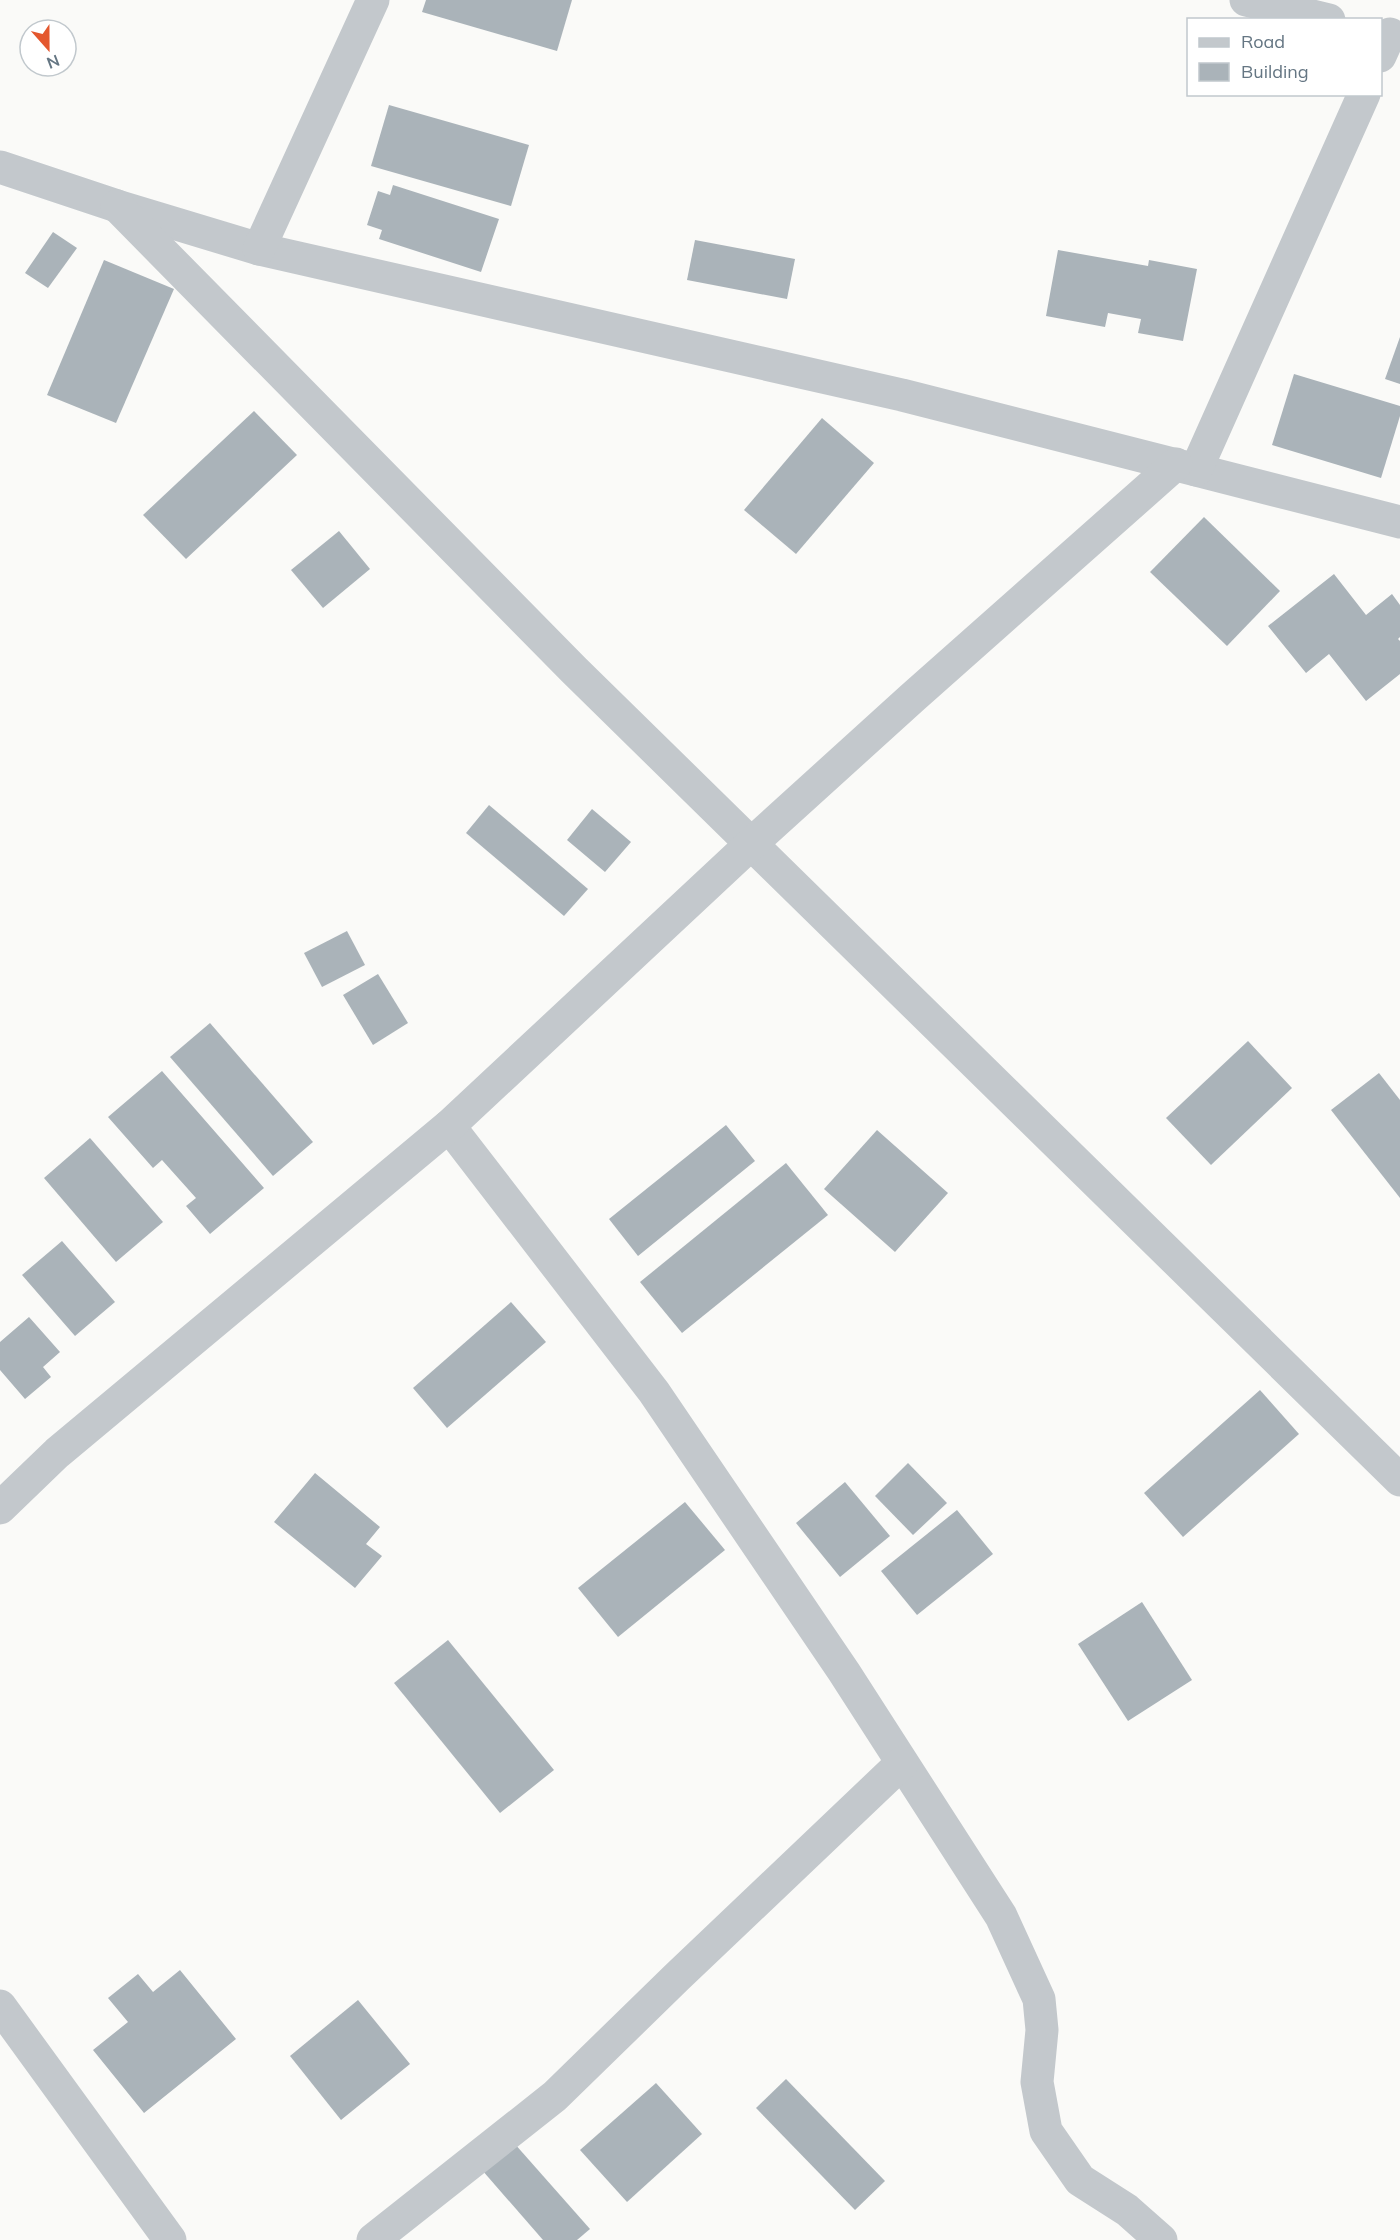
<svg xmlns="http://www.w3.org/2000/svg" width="1400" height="2240" font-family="Mulish,sans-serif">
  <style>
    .building { fill: #aab3b9 }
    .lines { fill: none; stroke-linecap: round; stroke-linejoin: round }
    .street { stroke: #c3c8cc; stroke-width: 33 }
  </style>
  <rect width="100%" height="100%" fill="#fafaf8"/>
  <g class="building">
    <path d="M426,0h146l-15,51 -135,-39z"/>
    <path d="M389,105l140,40 -18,61 -140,-40z"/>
    <path d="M393,185l106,34 -18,53 -102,-33 3,-9 -15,-5 11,-34 12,4z"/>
    <path d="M53,232l24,16 -29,40 -23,-15z"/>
    <path d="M695,240l100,19 -8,40 -100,-19z"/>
    <path d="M1058,250l90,16 1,-6 48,9 -14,72 -45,-8 3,-14 -33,-6 -3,14 -59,-11z"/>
    <path d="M104,260l70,29 -58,134 -69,-28z"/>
    <path d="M1400,337v47l-15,-5z"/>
    <path d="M1294,374l106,32v10l-19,62 -109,-33z"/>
    <path d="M254,411l43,44 -111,104 -43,-44z"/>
    <path d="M822,418l52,45 -78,91 -52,-44z"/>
    <path d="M1204,517l76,74 -53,55 -77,-74z"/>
    <path d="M339,531l31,38 -47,39 -32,-38z"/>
    <path d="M1334,574l32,41 26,-21 8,11v32l-2,2 2,2v33l-34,27 -37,-47 -23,19 -38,-47z"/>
    <path d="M489,805l99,84 -24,27 -98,-83z"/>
    <path d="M592,809l39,33 -26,30 -38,-32z"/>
    <path d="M347,931l18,34 -43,22 -18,-34z"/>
    <path d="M378,974l30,49 -35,22 -30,-50z"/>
    <path d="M210,1023l103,119 -40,34 -103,-119z"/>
    <path d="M1248,1041l44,47 -81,77 -45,-47z"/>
    <path d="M162,1071l102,117 -54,46 -24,-28 10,-8 -34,-38 -9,8 -45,-51z"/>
    <path d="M1379,1073l21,27v98l-69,-88z"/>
    <path d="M726,1125l29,36 -117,95 -29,-37z"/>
    <path d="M877,1130l71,63 -53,59 -71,-63z"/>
    <path d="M90,1138l73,84 -47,40 -72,-84z"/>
    <path d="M786,1163l42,52 -146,118 -42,-51z"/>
    <path d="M62,1241l53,61 -40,34 -53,-61z"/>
    <path d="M511,1302l35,40 -99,86 -34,-40z"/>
    <path d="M29,1317l31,35 -17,15 8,10 -26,22 -25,-29v-28z"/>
    <path d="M1260,1390l39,44 -116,103 -39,-44z"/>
    <path d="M908,1463l39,40 -34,32 -38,-39z"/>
    <path d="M315,1473l65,54 -14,17 16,12 -27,32 -81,-66z"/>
    <path d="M845,1482l45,54 -50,41 -44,-54z"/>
    <path d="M685,1502l40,48 -107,87 -40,-49z"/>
    <path d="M957,1510l36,44 -76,61 -36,-44z"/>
    <path d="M1142,1602l50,78 -64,41 -50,-77z"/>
    <path d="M448,1640l106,130 -54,43 -106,-130z"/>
    <path d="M180,1970l56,69 -92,74 -51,-63 35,-28 -20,-24 30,-24 15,18z"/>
    <path d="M358,2000l52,64 -69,56 -51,-64z"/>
    <path d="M786,2079l99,102 -30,29 -99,-102z"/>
    <path d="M656,2083l46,51 -75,68 -47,-52z"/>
    <path d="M514,2143l76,86 -13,11h-34l-61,-70z"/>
  </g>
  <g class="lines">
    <g class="street">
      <path d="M1246,0l83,20"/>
      <path d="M1380,56l10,-22"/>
      <path d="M0,167l117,39 142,43 643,146 498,127"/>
      <path d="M117,206l457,464 826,810"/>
      <path d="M259,249l114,-249"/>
      <path d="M1196,470l168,-376"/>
      <path d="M449,1126l205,266 190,280 157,244 38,83 3,31 -5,52 9,49 34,49 47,30 34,30"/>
      <path d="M0,1508l57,-55 392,-327 302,-282 161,-146 264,-234"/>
      <path d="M0,2006l170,234"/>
      <path d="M373,2240l182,-144 122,-119 225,-214"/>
    </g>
  </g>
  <rect x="1187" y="18" width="195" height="78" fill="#ffffff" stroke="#c1c8cd" stroke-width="1.5"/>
  <rect x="1199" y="38" width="30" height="9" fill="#c3c8cc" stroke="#c1c8cd" stroke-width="1.5"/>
  <text x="1241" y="48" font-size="18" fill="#657683">Road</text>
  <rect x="1199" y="63" width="30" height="18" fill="#aab3b9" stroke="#c1c8cd" stroke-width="1.5"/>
  <text x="1241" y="78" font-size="18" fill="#657683">Building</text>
  <g transform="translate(48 48) rotate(159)"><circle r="28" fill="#ffffff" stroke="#c1c8cd" stroke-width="1.5"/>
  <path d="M0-4.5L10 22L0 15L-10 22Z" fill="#e4572e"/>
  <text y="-9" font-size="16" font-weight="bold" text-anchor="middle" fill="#657683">N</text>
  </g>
</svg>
